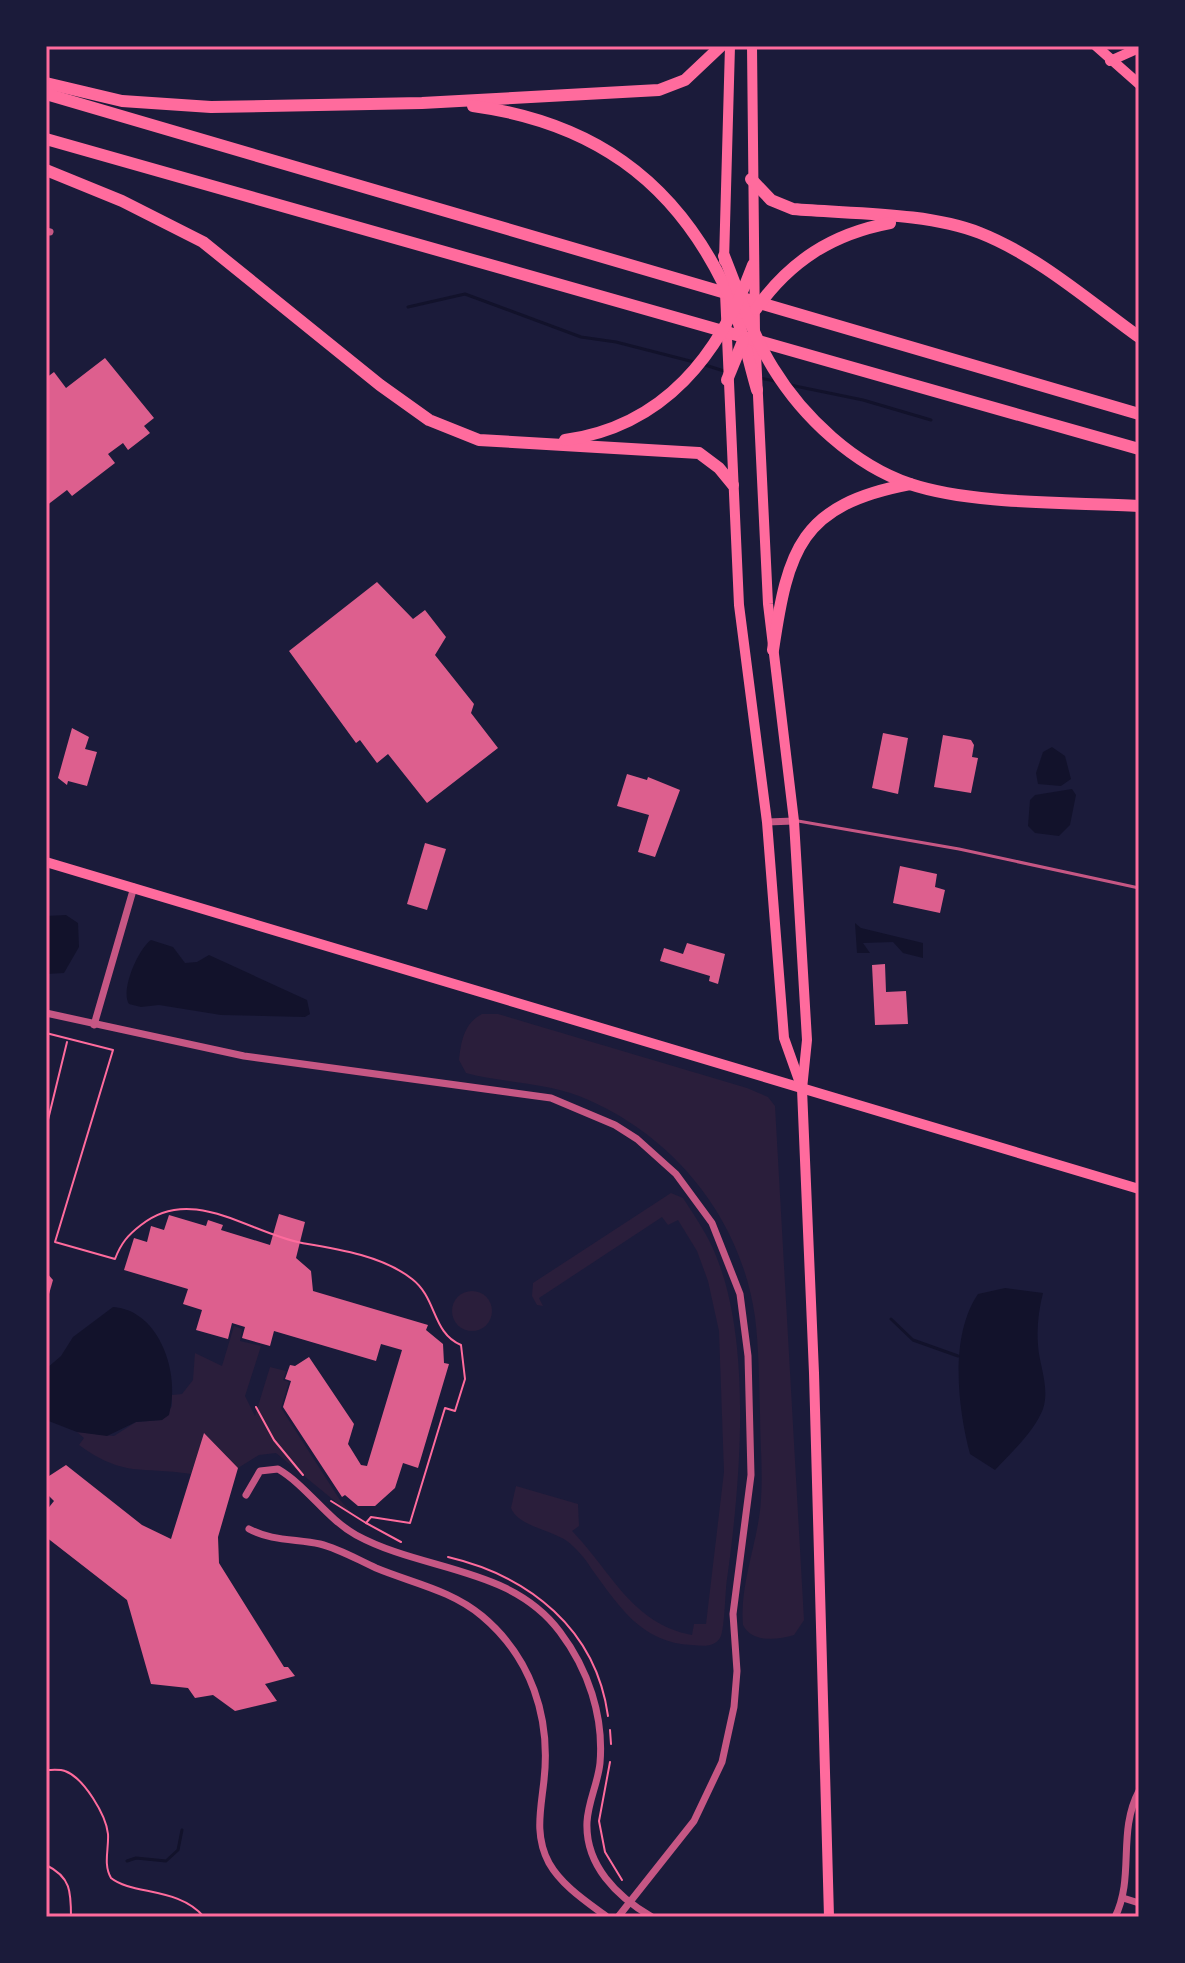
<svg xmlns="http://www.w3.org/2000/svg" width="1185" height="1963" font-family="'Libre Baskerville',serif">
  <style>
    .green { fill: #2a1e3b }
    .water { fill: #12122b }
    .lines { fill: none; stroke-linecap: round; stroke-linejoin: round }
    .stream { stroke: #12122b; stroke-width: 3 }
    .building { fill: #dd5f8e }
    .path { stroke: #ff6b9d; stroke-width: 2 }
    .service { stroke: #c65784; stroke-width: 3 }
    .minor { stroke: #c65784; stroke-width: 7 }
    .secondary { stroke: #ff6b9d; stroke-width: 10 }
    .motorway { stroke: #ff6b9d; stroke-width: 12 }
    .neatline { fill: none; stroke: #ff6b9d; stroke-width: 3 }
  </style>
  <rect width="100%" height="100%" fill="#1b1b3a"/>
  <g class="green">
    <path d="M482,1014h16l249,74 21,9 7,9 29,514 -10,15c-17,5 -42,8 -51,-10 -4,-41 16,-85 18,-126 2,-28 -1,-57 -1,-85 -1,-32 -1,-65 -5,-97 -14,-100 -83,-184 -176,-221 -37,-14 -76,-13 -113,-23l-7,-13c2,-18 5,-37 23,-46z"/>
    <path d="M671,1193l12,5c13,20 27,40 35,63 34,88 22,226 9,318 -2,12 -2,51 -7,59 -7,10 -18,8 -28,7 -51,-2 -74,-40 -101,-77 -6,-10 -15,-20 -24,-27 -16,-11 -49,-15 -56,-33l5,-22 62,18 1,22 -7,5c39,40 60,93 120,104l2,-11h12l18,-152 -5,-141 -11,-50 -11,-30 -19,-31 -10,5 -6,-8 -123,81 4,8 -6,-1 -5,-9 1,-13z"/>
    <circle cx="472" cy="1311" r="20"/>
    <path d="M234,1326l8,3 -2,12 21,5 -16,50 10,20 15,-49 16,4 -3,9 6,2 -8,26 59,92 18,20 -82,-67 -17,2 -21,13 -34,-35 -13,41c-51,-8 -66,4 -112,-29l5,-7 -7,-6 37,4 22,-14 26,-2 10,-14v-11l10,-1 11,-14 2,-27 27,13z"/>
  </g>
  <g class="water">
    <path d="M1052,747l13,9 6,23 -10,7 -23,-2 -2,-11 7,-21z"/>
    <path d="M1072,789l4,6 -6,30 -11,11 -24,-3 -7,-7 2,-26 5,-5z"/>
    <path d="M66,915l12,8 1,24 -15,26 -18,1v-58z"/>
    <path d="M855,923l6,5 62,15v15l-20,-5 -10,-11 -30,1 7,10h-13z"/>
    <path d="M151,940l22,7 12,16 12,-1 12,-7 98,45 3,14 -5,3 -84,-2 -62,-10 -18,2 -12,-3c-9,-13 9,-55 22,-64z"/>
    <path d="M1005,1288l38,5c-5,20 -7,39 -4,61 3,17 10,37 4,55 -9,23 -33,45 -48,61l-25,-16c-13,-49 -20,-119 8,-160z"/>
    <path d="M113,1307c47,3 68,68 56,108l-7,5 -26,2 -29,14 -30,-4 -31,-12 1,-52 14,-12 12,-19z"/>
  </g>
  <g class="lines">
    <g class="stream">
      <path d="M408,307l57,-13 116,43 35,5 78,20"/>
      <path d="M705,365l19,6"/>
      <path d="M759,378l16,3"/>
      <path d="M790,385l73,15 68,20"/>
      <path d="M891,1319l22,21 45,16"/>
      <path d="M127,1861l9,-3 30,3 12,-11 4,-20"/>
    </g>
  </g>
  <g class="building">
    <path d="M105,358l49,60 -10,8 6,7 -22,17 -5,-7 -15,11 7,9 -43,33 -5,-6 -21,16v-128l8,-6 12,16z"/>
    <path d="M377,582l36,37 12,-9 21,27 -11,18 39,49 -3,9 27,35 -71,55 -39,-49 -11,9 -17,-23 -4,3 -67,-92z"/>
    <path d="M72,728l17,9 -4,12 12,3 -10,34 -19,-5 -1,4 -9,-7z"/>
    <path d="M883,733l25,5 -10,56 -26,-6z"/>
    <path d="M943,735l28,5 3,5 -2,12 6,1 -7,35 -37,-6z"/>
    <path d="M627,774l20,6 1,-3 32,13 -25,67 -17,-5 11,-37 -32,-9z"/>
    <path d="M425,843l21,6 -19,61 -20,-6z"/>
    <path d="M900,866l37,8 -2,13 10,3 -5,23 -47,-10z"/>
    <path d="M687,943l38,11 -7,30 -9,-3 1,-5 -50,-15 4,-13 19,6z"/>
    <path d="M885,964l1,28 20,-1 2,33 -33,1 -3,-60z"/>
    <path d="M279,1214l26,8 -9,36 15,13 2,20 115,34 -2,5 17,14 1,19 5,1 -31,104 -15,-5 -8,25 -20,18h-17l-13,-11 -3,2 -59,-90 8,-26 -6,-2 5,-14 5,1 14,-9 45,67 -6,20 13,21 6,1 35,-116 -21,-6 -5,17 -102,-30 -4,15 -28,-8 3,-11 -13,-4 -4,16 -32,-9 6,-20 -19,-6 5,-15 -64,-19 10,-32 13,4 4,-16 13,4 5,-15 37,11 2,-6 15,5 -2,5 49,15z"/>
    <path d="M46,1272l7,8 -6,21h-1z"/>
    <path d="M204,1433l34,35 -20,69 1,26 65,104h4l7,9 -30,8 12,17 -42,10 -22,-16 -18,3 -7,-10 -37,-4 -24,-84 -81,-63v-26l8,-10 -8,-8v-15l20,-13 76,60 29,14z"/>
  </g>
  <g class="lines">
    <g class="path">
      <path d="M46,1033l67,17 -58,192 60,17c6,-16 13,-24 26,-34 51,-41 108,8 161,18 36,6 81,13 110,36 25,19 20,54 49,66l4,34 -10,32 -10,-3 -35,115 -39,-6 -5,6 35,19"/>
      <path d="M46,1128l21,-86"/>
      <path d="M256,1407l18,33 29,35"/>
      <path d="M331,1501l35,22"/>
      <path d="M448,1557c81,19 148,72 160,159"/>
      <path d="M610,1730l1,14"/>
      <path d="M610,1762l-11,59 6,31 17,28"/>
      <path d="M46,1770c6,0 14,-1 19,1 19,7 41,44 43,63 1,15 -5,30 3,44 21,17 68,9 93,39"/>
      <path d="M46,1865c25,12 25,27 25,52"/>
    </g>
    <path class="service" d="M798,821l161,28 180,39"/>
    <g class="minor">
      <path d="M46,231l4,1"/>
      <path d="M767,822l27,-1"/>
      <path d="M46,1013l198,43 307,42 64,27 22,14 39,35 36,49 28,71 8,62 3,119 -18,139 4,57 -3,36 -12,55 -28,59 -76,96"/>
      <path d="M94,1025l40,-138"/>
      <path d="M246,1495l14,-24 18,-2c29,17 48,49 78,66 68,37 155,31 204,97 28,37 44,84 40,131 -2,20 -12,39 -13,59 -2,43 30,75 65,95"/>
      <path d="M249,1529c22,12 47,10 71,15 20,5 38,16 56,24 36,15 75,22 106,48 49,41 69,101 62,164 -3,29 -10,55 5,83 13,23 38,39 58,54"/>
      <path d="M1123,1898l16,5"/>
      <path d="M1115,1917c20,-40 2,-85 24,-126"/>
    </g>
    <g class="secondary">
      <path d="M752,46l3,287 13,271 26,217 13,219 -5,49 12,284 15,544"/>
      <path d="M1096,46l43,38"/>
      <path d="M1110,61l29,-13"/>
      <path d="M724,261l6,-215"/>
      <path d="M725,293l14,312 28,217 17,216 16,45"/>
      <path d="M46,862l1093,327"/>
    </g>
    <g class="motorway">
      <path d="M46,83l76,18 89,6 211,-4 237,-13 26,-10 36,-34"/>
      <path d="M46,94l1093,320"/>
      <path d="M473,106c117,16 199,72 251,179 16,32 23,71 33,105"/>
      <path d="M46,139l1093,310"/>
      <path d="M46,170l76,31 81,41 177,143 49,35 50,20 220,13 20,15 14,17"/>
      <path d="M751,179l20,21 22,9c57,5 134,3 187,24 58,23 109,68 159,104"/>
      <path d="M724,256c15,37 28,78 49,112 30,49 81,97 137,116 63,21 161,18 229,22"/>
      <path d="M756,309c34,-48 76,-75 134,-86"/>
      <path d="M727,380l16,-39"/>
      <path d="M565,440c100,-14 155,-86 188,-175"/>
      <path d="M773,650c15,-101 27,-145 137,-166"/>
    </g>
  </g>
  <rect width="1185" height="1963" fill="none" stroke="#1b1b3a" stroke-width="96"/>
  <rect x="48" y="48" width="1089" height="1867" class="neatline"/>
</svg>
